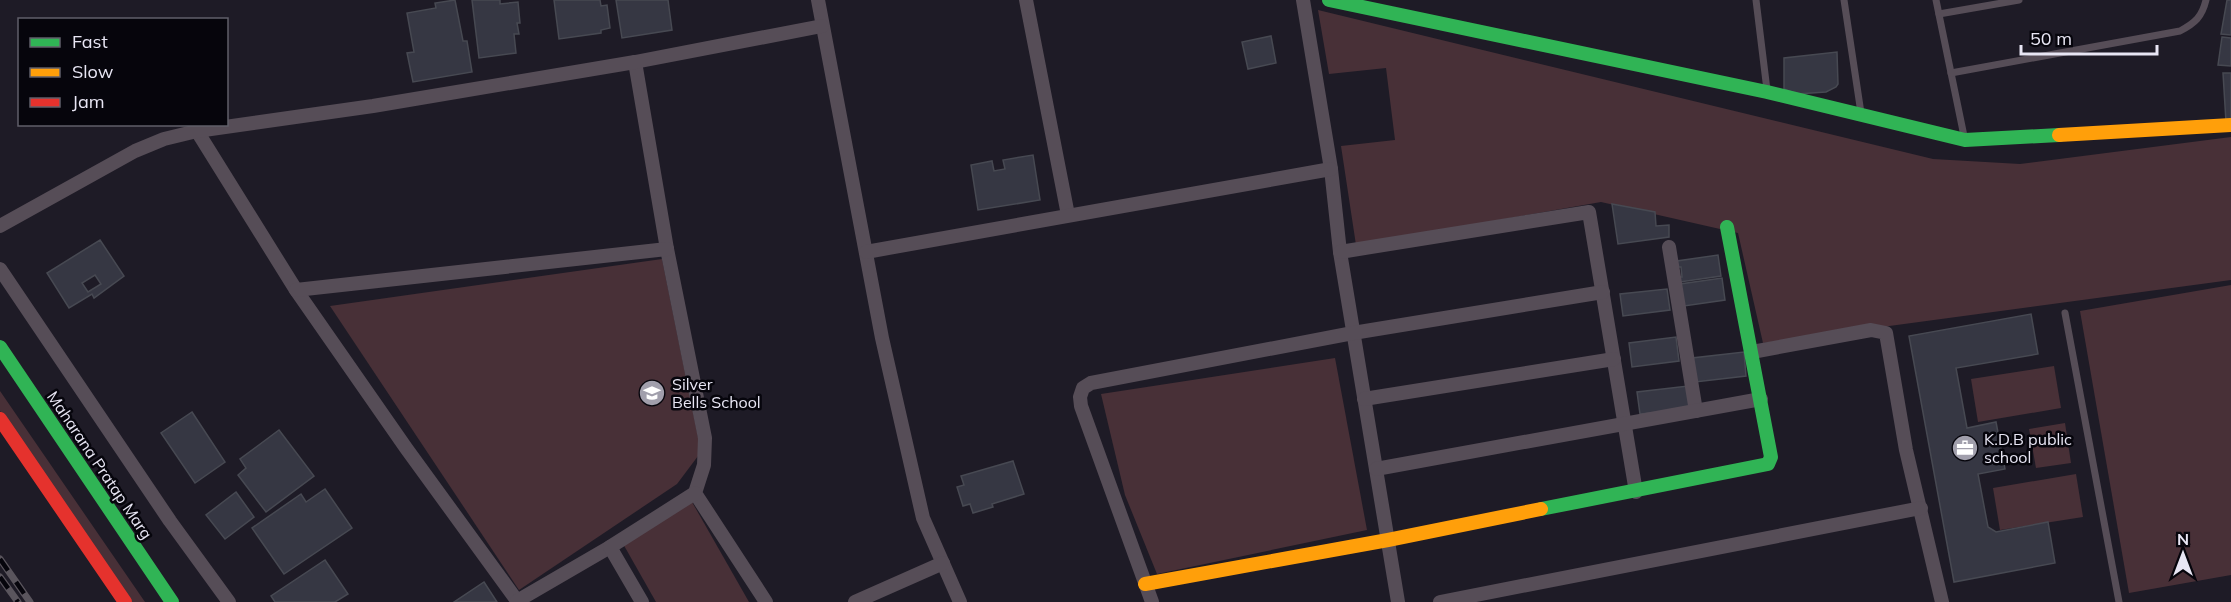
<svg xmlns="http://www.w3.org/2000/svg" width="2231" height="602" font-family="Mulish,sans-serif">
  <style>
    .green { fill: #483037 }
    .building { fill: #363743; stroke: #474952; stroke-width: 1.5; fill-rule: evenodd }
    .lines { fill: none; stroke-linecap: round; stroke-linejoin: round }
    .lane { stroke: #564d57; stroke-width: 7 }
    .street { stroke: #564d57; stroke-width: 14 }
    .fast { stroke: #30b455; stroke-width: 14 }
    .slow { stroke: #ff9f0a; stroke-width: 14 }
    .jam { stroke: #e5322d; stroke-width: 14 }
    .rail-casing { stroke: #5a555d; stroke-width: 7 }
    .rail { stroke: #06050c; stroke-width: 4.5; stroke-dasharray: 14; stroke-linecap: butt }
    .labels { text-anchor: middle; stroke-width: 5; stroke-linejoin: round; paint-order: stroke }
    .poi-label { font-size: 16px; fill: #e8e6f4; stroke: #06050c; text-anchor: start }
    .street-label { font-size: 16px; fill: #e8e6f4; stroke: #06050c }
  </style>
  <rect width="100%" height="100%" fill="#1e1b26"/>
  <g class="green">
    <path d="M1318,10l615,149 87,5 211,-27v143l-468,63 -25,-110 -18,-4 -119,-27 -245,43 -15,-99 54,-6 -9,-72 -57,6z"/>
    <path d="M662,259l39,193 -24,32 -158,106 -189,-284z"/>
    <path d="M2231,285v290l-102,18 -49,-282z"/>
    <path d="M1335,358l32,172 -210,44 -32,-79 -24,-101z"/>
    <path d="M2054,366l7,42 -83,14 -7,-43z"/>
    <path d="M0,391l145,211h-13l-132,-191z"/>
    <path d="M2065,423l6,40 -35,5 -7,-39z"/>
    <path d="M2076,474l7,43 -83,13 -7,-42z"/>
    <path d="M692,502l57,100h-93l-34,-60z"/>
  </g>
  <g class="building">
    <path d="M455,0l8,41h4l5,31 -59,10 -6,-29 7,-1 -7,-39 29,-5 -1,-5z"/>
    <path d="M472,0h28v4l18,-2 2,21h-3l2,11h-5l2,19 -37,5z"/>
    <path d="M554,0h46l1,6 6,-1 3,23 -9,2v3l-42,6z"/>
    <path d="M616,0h52l4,30 -50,8z"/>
    <path d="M2227,0h4v35l-10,-1z"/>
    <path d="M1271,36l5,27 -28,6 -6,-27z"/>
    <path d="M2222,37l9,1v28l-13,-1z"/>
    <path d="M1837,52l1,32 -2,3 -10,5 -29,2 -13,-5v-31z"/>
    <path d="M2223,73h8v49h-5z"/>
    <path d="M1033,155l7,45 -62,10 -7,-45 21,-4 2,10 11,-2 -2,-9z"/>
    <path d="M1612,204l43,8 1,14 13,-1v12l-51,7z"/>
    <path d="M100,240l24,36 -30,22 -2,-4 -23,14 -22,-35zM95,275l6,9 -13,8 -6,-9z"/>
    <path d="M1718,255l3,21 -41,6 -1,-5h3l-1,-10h-3l-1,-6z"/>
    <path d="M1722,278l3,22 -41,6 -4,-22z"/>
    <path d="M1667,289l3,21 -47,6 -3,-22z"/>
    <path d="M2031,314l7,40 -82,14 11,60 29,-6 9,47 -27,5 10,53 8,5 52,-10 7,41 -101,19 -45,-246z"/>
    <path d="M1676,337l3,24 -47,6 -3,-24z"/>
    <path d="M1744,352l2,24 -51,6 -3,-24z"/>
    <path d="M1688,386l2,23 -50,5 -3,-22z"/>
    <path d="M192,412l33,50 -30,21 -34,-50z"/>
    <path d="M279,430l35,46 -48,36 -28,-37 8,-7 -6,-9z"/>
    <path d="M1013,461l11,33 -32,10 1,3 -20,6 -3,-9 -7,2 -6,-19 7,-2 -3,-9z"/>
    <path d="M325,489l27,39 -68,46 -32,-46 49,-34 5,8z"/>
    <path d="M236,492l18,25 -29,22 -19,-24z"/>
    <path d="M325,560l23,34 -13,8h-60l-4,-6z"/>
    <path d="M484,582l13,20h-43z"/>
  </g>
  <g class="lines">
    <g class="lane">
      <path d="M1756,0l11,90"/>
      <path d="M1844,0l17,113"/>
      <path d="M1936,0l28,136"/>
      <path d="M1939,14l80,-14"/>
      <path d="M1951,73l229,-42c15,-8 22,-14 26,-31"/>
      <path d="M2065,313l54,289"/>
    </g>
    <g class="street">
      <path d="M818,0l64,338 41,180 37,84"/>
      <path d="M1026,0l42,215"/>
      <path d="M1303,0l28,169 9,83 58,350"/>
      <path d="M635,62l32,187 38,189 -1,27 -9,28 71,109"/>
      <path d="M197,131l99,159 110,158 112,154"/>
      <path d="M0,226l135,-75 29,-12 33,-8 176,-25 262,-44 187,-36"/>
      <path d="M1669,247l27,164"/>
      <path d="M866,252l465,-83"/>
      <path d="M1340,252l249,-40 47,280"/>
      <path d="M0,269l170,252 59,81"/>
      <path d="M296,290l371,-41"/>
      <path d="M1752,352l119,-22 15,3 20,117 36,152"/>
      <path d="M1364,399l250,-40"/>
      <path d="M1376,469l385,-70"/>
      <path d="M517,601l93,-54"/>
      <path d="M642,602l-32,-55 85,-54"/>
      <path d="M855,602l88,-39"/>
      <path d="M1152,602l-71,-196 -1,-9 3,-9 8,-5 262,-50 250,-41"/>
      <path d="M1440,602l481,-94"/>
    </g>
    <g class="fast">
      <path d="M1329,0l438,92 198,48 94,-5"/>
      <path d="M0,347l172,255"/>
      <path d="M1541,509l227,-45 3,-7 -44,-230"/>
    </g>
    <g class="slow">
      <path d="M2059,135l172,-10"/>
      <path d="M1145,584l243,-44 153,-31"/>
    </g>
    <path class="jam" d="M0,419l125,183"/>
    <g class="rail-casing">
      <g id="rail">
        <path d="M0,559l30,43"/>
        <path d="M0,577l18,25"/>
      </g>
    </g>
    <use href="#rail" class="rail"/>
  </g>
  <defs>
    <g id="school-disc" transform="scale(1.35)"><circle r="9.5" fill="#a19fac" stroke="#06050c"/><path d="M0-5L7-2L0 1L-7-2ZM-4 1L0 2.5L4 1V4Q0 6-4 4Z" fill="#fff"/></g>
    <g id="office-disc" transform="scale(1.35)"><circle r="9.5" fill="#a19fac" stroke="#06050c"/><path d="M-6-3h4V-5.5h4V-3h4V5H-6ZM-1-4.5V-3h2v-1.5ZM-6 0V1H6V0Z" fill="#fff"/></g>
  </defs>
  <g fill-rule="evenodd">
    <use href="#school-disc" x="652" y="393"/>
    <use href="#office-disc" x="1965" y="448"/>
  </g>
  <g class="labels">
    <g class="poi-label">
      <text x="672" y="390">Silver<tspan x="672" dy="18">Bells School</tspan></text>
      <text x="1984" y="445">K.D.B public<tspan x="1984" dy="18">school</tspan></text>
    </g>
    <g class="street-label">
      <text transform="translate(100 465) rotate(56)" y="6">Maharana Pratap Marg</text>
    </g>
  </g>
  <rect x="18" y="18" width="210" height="108" fill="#06050c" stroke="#605f69" stroke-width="1.5"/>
  <rect x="30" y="38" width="30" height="9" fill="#30b455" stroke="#605f69" stroke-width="1.5"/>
  <text x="72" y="48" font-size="18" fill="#e8e6f4">Fast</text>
  <rect x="30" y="68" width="30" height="9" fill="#ff9f0a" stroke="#605f69" stroke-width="1.5"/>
  <text x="72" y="78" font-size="18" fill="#e8e6f4">Slow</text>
  <rect x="30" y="98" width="30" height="9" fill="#e5322d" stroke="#605f69" stroke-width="1.5"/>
  <text x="72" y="108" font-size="18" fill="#e8e6f4">Jam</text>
  <g transform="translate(2183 554)" stroke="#06050c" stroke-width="4.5" paint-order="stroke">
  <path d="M0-4.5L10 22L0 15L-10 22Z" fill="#e8e6f4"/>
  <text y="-9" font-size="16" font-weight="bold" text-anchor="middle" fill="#e8e6f4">N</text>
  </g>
  <path d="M2021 45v9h136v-9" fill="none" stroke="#e8e6f4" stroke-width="3"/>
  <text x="2030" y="45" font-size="18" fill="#e8e6f4" stroke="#06050c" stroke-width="4.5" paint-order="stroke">50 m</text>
</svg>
